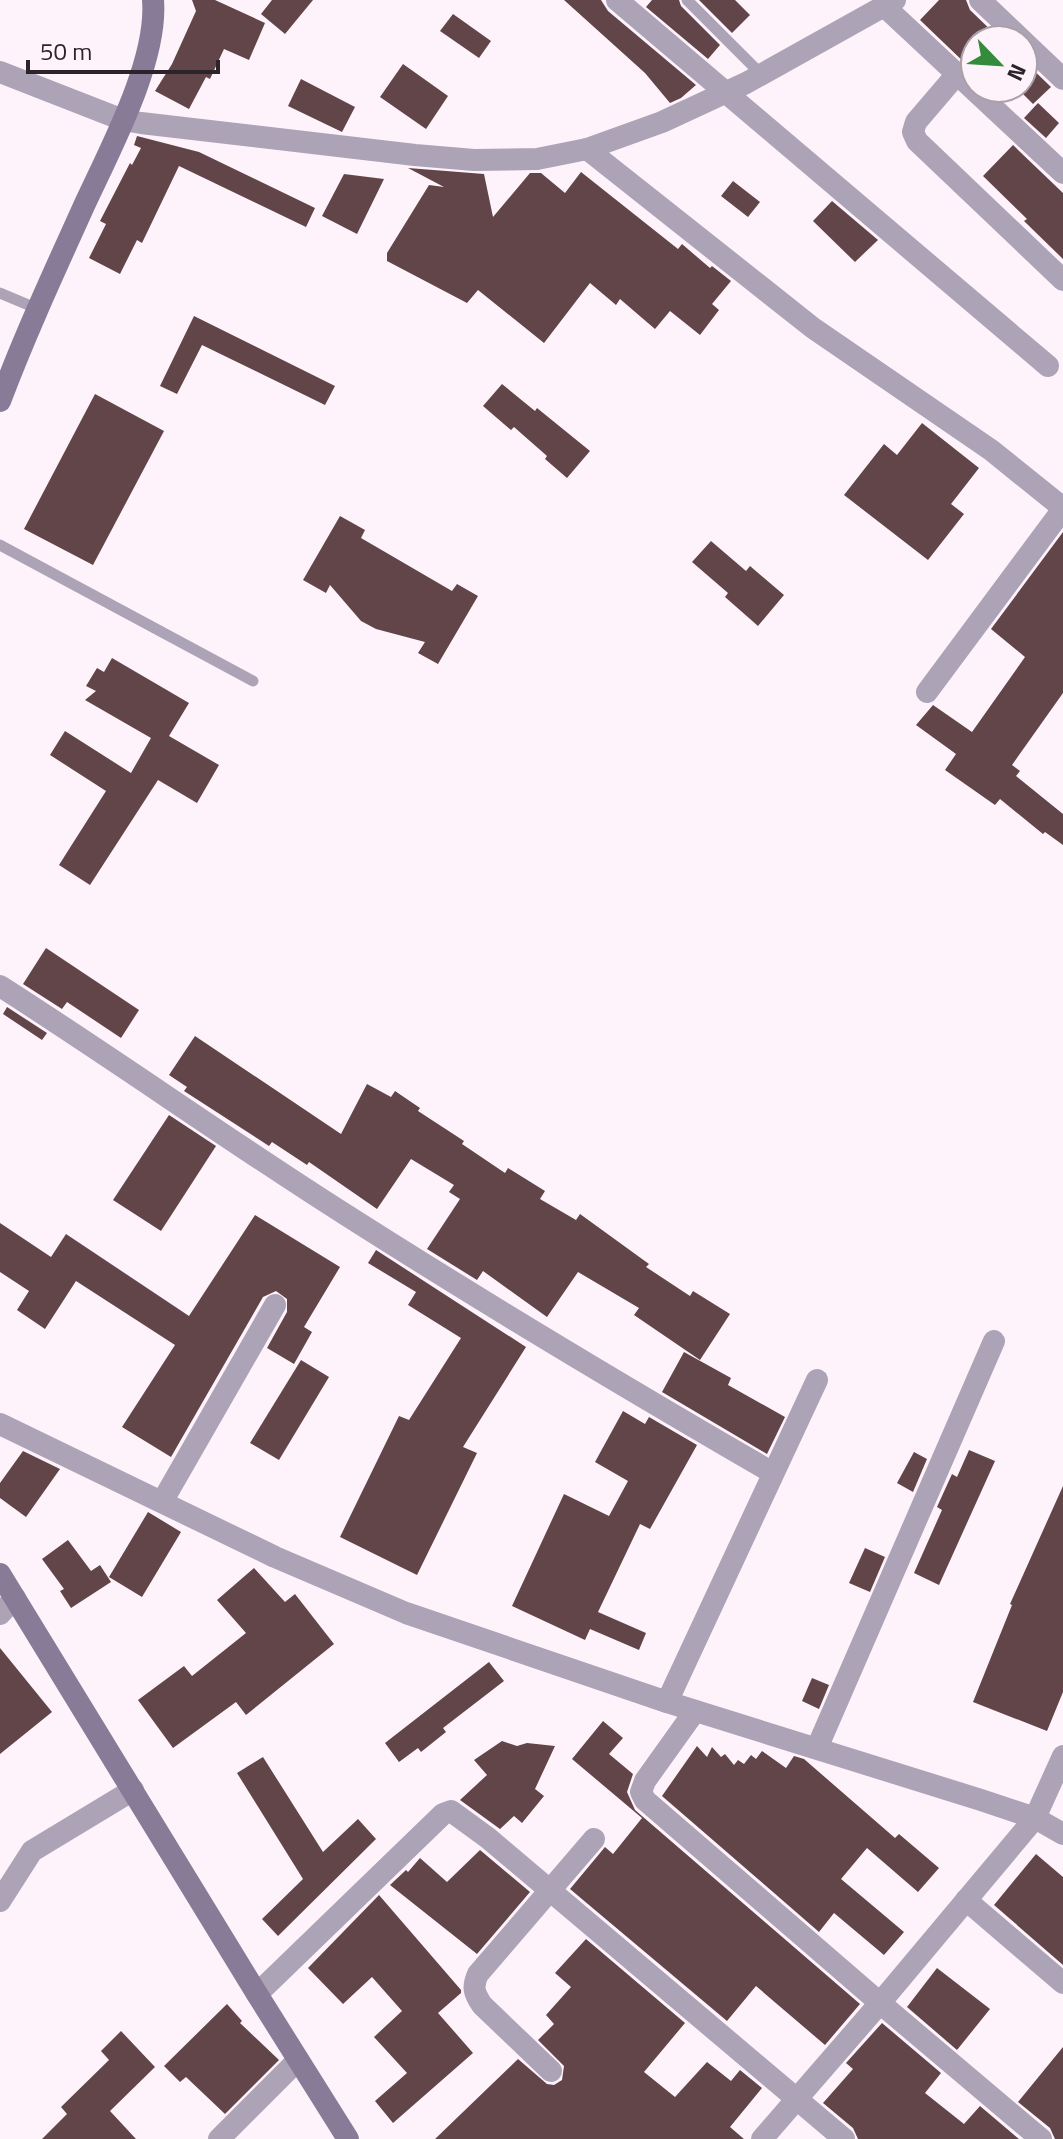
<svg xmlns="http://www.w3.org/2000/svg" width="1063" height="2139" font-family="'Titillium Web',sans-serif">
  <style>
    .building { fill: #614548 }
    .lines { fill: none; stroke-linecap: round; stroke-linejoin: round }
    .service { stroke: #aca3b7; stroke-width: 11 }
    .minor { stroke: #aca3b7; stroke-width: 22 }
    .secondary { stroke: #887b98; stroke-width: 22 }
  </style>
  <rect width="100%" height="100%" fill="#fff3fb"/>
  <g class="building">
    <path d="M192,0h23l50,23 -16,37 -25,-11 -14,30 -4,-2 -17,32 -34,-18 17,-27 24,-53z"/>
    <path d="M272,0h41l-28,34 -24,-20z"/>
    <path d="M564,0h37l7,11 88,74 -15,13 -11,5 -25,-30z"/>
    <path d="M652,0h27l2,6 39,39 -12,14 -62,-52z"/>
    <path d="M699,0h36l15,15 -18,18z"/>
    <path d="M939,0h27l4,10 28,27 -3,3h-20v21l-6,6 -49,-47z"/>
    <path d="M453,14l38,27 -12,17 -39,-27z"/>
    <path d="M1023,60l28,27 -18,17 -10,-10z"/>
    <path d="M403,64l45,32 -22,33 -46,-32z"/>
    <path d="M301,79l54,28 -13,25 -54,-26z"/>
    <path d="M1038,103l21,20 -13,15 -22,-20z"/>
    <path d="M137,136l62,16 116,56 -9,19 -127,-61 -37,77 -5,-3 -17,34 -31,-16 17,-34 -6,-3 30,-58 2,2 9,-17 -7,-3z"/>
    <path d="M1013,145l50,48v66l-39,-38 3,-2 -44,-43z"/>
    <path d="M408,168l76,6 9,43 37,-44h11l24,20 16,-21 97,77 4,-5 28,24 2,-2 19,15 -19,23 7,6 -19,25 -30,-24 -15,18 -35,-30 -4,6 -26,-22 -46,60 -66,-53 -11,13 -80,-42v-8l42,-68 15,2z"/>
    <path d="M344,174l40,5 -27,55 -35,-18z"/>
    <path d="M733,181l27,21 -12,15 -27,-21z"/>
    <path d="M832,201l46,39 -23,22 -42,-41z"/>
    <path d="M194,316l141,70 -10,19 -123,-60 -25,49 -17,-8z"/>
    <path d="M502,384l33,27 2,-3 53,43 -23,27 -22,-19 2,-3 -33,-29 -3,3 -28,-24z"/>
    <path d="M95,394l69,37 -71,134 -69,-36z"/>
    <path d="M922,423l57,45 -28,36 13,10 -36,46 -84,-65 40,-51 13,11z"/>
    <path d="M340,516l25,14 -4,8 91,53 5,-7 21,12 -40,68 -20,-11 7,-11 -49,-13 -15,-8 -31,-36 -4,8 -23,-13z"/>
    <path d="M1063,532v161l-51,72 8,6 -4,5 47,38v31l-18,-13 -2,2 -43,-35 -5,6 -50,-35 11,-16 -40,-29 17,-20 39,27 53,-75 -34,-28z"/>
    <path d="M711,541l35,30 4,-5 34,29 -26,31 -33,-29 3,-4 -36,-31z"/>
    <path d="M112,658l77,45 -20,33 50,29 -22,38 -39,-23 -68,105 -31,-20 47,-74 -56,-36 15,-24 66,42 20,-35 -66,-38 11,-9 -10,-5 11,-18 7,4z"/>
    <path d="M46,948l93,62 -18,28 -54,-36 -5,7 -39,-25z"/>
    <path d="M7,1007l40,26 -5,7 -39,-26z"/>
    <path d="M195,1036l146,98 26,-50 24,13 4,-6 25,17 -2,3 46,30 -2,3 43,29 3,-5 37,23 -5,8 36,21 4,-6 69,50 -3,3 44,29 3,-5 37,23 -30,46 -66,-45 5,-7 -61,-36 -31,45 -64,-46 -6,9 -50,-31 33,-50 -11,-7 5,-7 -43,-26 -34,50 -68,-47 -2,3 -35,-23 -3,4 -85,-55 3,-4 -18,-12z"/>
    <path d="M169,1115l47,31 -55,85 -48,-31z"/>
    <path d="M255,1215l85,52 -36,60 8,5 -18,32 -27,-16 20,-36v-13l-11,-8 -13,6 -92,160 -49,-30 53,-82 -99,-64 -31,48 -28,-19 12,-19 -29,-19v-49l51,34 15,-23 123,82z"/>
    <path d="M376,1250l150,97 -63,100 14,6 -60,122 -77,-38 59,-121 10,4 52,-82 -53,-33 8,-13 -48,-29z"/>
    <path d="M684,1352l47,26 -3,7 57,32 -18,37 -105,-62z"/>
    <path d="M301,1360l28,17 -50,83 -29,-17z"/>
    <path d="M623,1411l22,13 4,-7 48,28 -47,84 -10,-5 -42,88 48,21 -7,17 -49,-21 -5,11 -73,-34 52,-112 45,22 19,-35 -33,-19z"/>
    <path d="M969,1450l26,11 -56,124 -25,-12 28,-63 -5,-3 15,-33 5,3z"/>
    <path d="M23,1451l37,18 -34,48 -26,-19v-15z"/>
    <path d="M914,1452l13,7 -14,33 -16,-9z"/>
    <path d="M1063,1486v206l-16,39 -74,-29 39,-97 -2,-1z"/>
    <path d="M148,1512l33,20 -39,65 -33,-20z"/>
    <path d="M68,1540l23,31 9,-6 11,17 -40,26 -11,-17 4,-2 -22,-30z"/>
    <path d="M865,1548l20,9 -15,35 -21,-9z"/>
    <path d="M254,1568l31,34 10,-8 39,50 -88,71 -10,-13 -63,46 -35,-48 46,-34 8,10 54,-43 -29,-33z"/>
    <path d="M0,1648l52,64 -52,42z"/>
    <path d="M489,1662l15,19 -61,47 3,4 -25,20 -3,-4 -19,14 -14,-19z"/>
    <path d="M812,1678l17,7 -10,24 -17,-8z"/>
    <path d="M603,1721l20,17 -14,16 24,20 -6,18 8,18 225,194 -35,41 -69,-59 -29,35 -157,-132 35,-42 8,7 29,-36 -70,-59z"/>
    <path d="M502,1741l15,5 10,-3 28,3 -20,43 9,7 -22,27 -8,-7 -14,13 -40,-29 27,-25 -13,-15z"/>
    <path d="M697,1746l10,11 5,-10 9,10 4,-3 9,11 4,-5 6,4 7,-9 5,4 6,-8 24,17 8,-12 10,3 91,79 4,-4 40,34 -21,24 -51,-44 -26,31 63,53 -20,23 -50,-42 -15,19 -157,-136z"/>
    <path d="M263,1757l60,95 35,-33 18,20 -98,97 -16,-17 41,-40 -66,-106z"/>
    <path d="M480,1850l50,42 -53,62 -87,-69 16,-15 2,2 12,-14 27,24z"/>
    <path d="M1036,1854l27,23v88l-69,-60z"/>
    <path d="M379,1895l82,95v3l-23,20 35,40 -80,70 -18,-22 32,-28 -33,-36 28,-26 -30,-34 -29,27 -35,-36z"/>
    <path d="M586,1939l99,84 -41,49 31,25 32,-35 24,19 9,-11 22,18 -32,39 14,12h-309l83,-80 29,25 7,1 8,-5 2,-14 -26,-26 16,-16 -8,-9 25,-28 -16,-14z"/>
    <path d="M937,1968l53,41 -33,41 -50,-43z"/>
    <path d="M227,2004l15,17 -2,2 39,37 -54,54 -39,-37 -6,5 -16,-16z"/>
    <path d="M882,2023l59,50 -16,20 39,31 16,-18 39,33h-161l-5,-11 -30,-25 30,-34 -7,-6z"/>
    <path d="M121,2031l34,36 -45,44 26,28h-94l25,-25 -6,-7 48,-47 -8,-9z"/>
    <path d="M1063,2047v92h-8l-5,-11 -32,-26z"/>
  </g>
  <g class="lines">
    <g class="service">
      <path d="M687,0l75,75"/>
      <path d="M0,293l38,16"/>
      <path d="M0,545l253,136"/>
    </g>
    <g class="minor">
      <path d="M617,0l431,366"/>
      <path d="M980,0l42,40"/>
      <path d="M884,6l179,167"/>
      <path d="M1023,41l40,38"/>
      <path d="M0,72l123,48 18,3 274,32 59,5 63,-1 50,-10 75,-27 84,-39 149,-83"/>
      <path d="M957,74l-41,48 -3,10 4,9 146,139"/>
      <path d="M587,149l226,179 178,122 72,58"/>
      <path d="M927,692l136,-183"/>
      <path d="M0,986c116,74 228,154 343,227 141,90 285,176 430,260"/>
      <path d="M0,1424l275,133 131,56 261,89 314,98 54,18 28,16"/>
      <path d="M162,1502l113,-197"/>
      <path d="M0,1614l15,-16"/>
      <path d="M667,1702l150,-322"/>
      <path d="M695,1711l-50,70 -4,11 4,8 235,203 155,-185 28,-62"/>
      <path d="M817,1748l177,-407"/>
      <path d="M966,1900l97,83"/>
      <path d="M0,1901l32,-50 101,-61"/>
      <path d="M257,1994l186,-180 8,-3 37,27 356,301"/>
      <path d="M551,2071l-69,-66c-8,-12 -10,-18 -4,-31l116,-135"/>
      <path d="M219,2139l79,-79"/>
      <path d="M762,2139l118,-136 161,136"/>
    </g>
    <g class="secondary">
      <path d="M0,401c25,-66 54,-129 83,-193 26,-57 75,-146 70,-208"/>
      <path d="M0,1574l257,420 91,145"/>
    </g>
  </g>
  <g transform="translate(999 64) rotate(115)"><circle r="38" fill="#fff3fb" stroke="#aba0a7" stroke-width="2"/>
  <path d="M0-6L14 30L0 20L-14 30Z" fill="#338b3b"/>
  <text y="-12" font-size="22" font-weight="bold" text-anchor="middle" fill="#2d232a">N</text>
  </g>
  <path d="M28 60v12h190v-12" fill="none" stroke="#2d232a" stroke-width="4"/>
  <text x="40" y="60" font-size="24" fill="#2d232a" stroke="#fff3fb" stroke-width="6" paint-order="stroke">50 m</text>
</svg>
